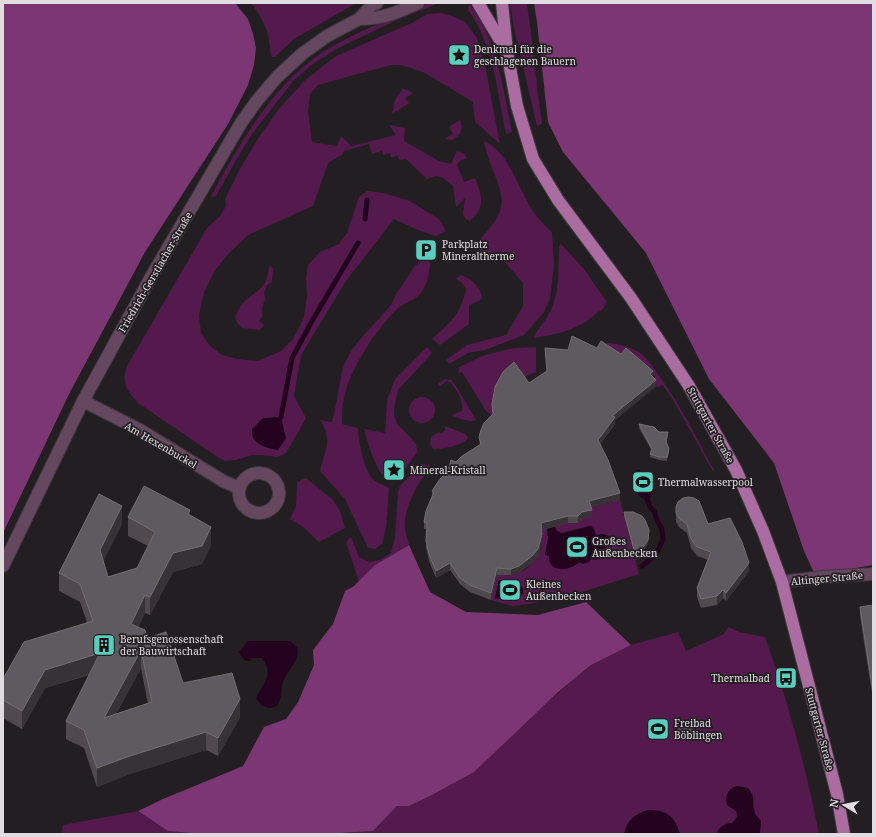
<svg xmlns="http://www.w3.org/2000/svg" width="876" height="837" font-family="'Noto Serif',serif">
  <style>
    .green { fill: #54194d; fill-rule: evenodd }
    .forest { fill: #7c3673 }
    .water { fill: #23011f }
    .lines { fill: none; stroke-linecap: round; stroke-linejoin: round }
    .stream { stroke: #23011f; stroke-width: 5 }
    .minor-casing { stroke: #3d393d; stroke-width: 14 }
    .major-casing { stroke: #3d393d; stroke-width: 14 }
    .minor { stroke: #664760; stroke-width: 12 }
    .major { stroke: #ab6da1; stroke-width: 12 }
    .wall { fill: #504a4f; fill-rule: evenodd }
    .shaded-wall { fill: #373236 }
    .building { fill: #5f5a5f; stroke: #746e73; fill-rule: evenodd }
    .labels { text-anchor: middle; stroke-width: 3.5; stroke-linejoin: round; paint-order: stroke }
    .poi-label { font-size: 10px; fill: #e0dce0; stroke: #231e22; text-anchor: start }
    .street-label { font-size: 10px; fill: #e0dce0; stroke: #231e22 }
  </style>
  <rect width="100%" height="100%" fill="#231e22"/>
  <g class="green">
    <path d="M251,3h105l-62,36 -19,18h-3c-3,-7 -2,-15 -4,-22 -3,-12 -10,-23 -17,-32z"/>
    <path d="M428,3h11l-44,18 -57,27 -25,16 -19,16 -42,54 -16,26 -20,36 -6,2c29,-53 61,-112 113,-146 31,-20 70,-34 105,-49z"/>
    <path d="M510,3h17c6,40 9,81 15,121l-5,2 -23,-98z"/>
    <path d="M469,4c27,29 35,90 43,128l-6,2c-8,-39 -13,-92 -38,-124z"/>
    <path d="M441,13l11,3 13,6 12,16 8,27 15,79 -25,-22 -2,-20 -48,-29 -14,-5 -10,-3h-10l-73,20 -8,9 -2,18 4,30 25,4 4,-10 10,10 45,-11 -7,-10 16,3 -1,13 35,20 12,3 6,-13 8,3 2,4 -6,2 -4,5 7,17 11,-4c7,18 11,29 -5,43l-5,-2 -2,-5 2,-16 -9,9 -3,-21c-10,-8 -13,-13 -26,-7l-21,-20 -7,1 -2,-5 -6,3 -1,-5 -7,2 -1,-4 -10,3 -3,-10 -25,7 -1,3 -15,9 -15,43 -65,29 -20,19 -14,18 -10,20 -5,23 2,18 9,13 12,9 15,4 21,2 23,-10 12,-12 11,-21 3,-22 -1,-17 2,-14 12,-13 19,-8 8,-11 12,-36 8,-6 16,2 27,8 29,18 7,12 -10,5 -18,-6 -24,-11 -48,62 -45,74 -7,41 12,22 -20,35 -8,4 -16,-2h-10l-16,5 -11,1 -6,-3 -81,-55c-11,-12 -17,-20 -11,-37l80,-138 13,-12 6,-10 -1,-7 16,-32 16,-27 21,-30 26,-29 32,-25 78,-34 13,-8z"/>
    <path d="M403,88l10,5 -8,5 4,5 -17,11 3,-14z"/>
    <path d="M460,120c4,9 0,16 -8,20l-7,-1 8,-6 -4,-6z"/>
    <path d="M485,141c24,14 29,37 42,60 6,12 15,22 25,31l2,33 -4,34 -6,13 -20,23 -39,15 -17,3 -19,11 -3,-4 21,-15 39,-10 17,-29v-23l-21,-24 -23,-10 -3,-4c7,-10 16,-18 22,-29 10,-19 -3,-38 -9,-56 -2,-5 -3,-12 -5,-17z"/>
    <path d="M561,244l22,24 24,34c-2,5 -5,8 -10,11 -19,17 -38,21 -63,25 3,-10 12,-17 16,-26 10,-20 8,-44 9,-65z"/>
    <path d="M423,259l7,3c0,11 -4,27 -12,34 -7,6 -17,8 -23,15 -19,19 -44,57 -50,83 -3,10 -3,20 -3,30l16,4c0,13 6,40 14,50 4,5 12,7 17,10l-3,40 -4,16 -7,5 -7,-1 -23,-49 -9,-10 -16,-18c4,-21 14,-29 0,-51l12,2c5,-17 6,-36 11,-54 9,-25 30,-41 46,-61 5,-5 5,-13 11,-18l14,-22z"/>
    <path d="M270,265l3,4 -1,13 -5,3 -3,7 1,7 -3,9v8l-3,5 5,4 -4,5 -17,-2 -5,-4 -3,-6c2,-5 4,-11 8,-15 7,-8 18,-12 23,-22 3,-6 1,-11 4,-16z"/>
    <path d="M460,275c10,2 21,12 22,23l-3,3 -10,4v19l-29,21 -8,-6c19,-17 28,-24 34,-50l-4,-6 -6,-4z"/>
    <path d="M607,343c9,0 31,6 37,13 5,5 9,11 13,17 23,30 39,65 57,97l-1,1c-17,-28 -31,-59 -50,-86l-6,2 -4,-7 2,-4 -30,-23 -2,1 -19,-9z"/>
    <path d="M427,347l5,6 -34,37 -3,12 -1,12 3,10 14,14 5,6 1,8c-5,8 -11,18 -20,23 -4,2 -11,3 -14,0 -8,-8 -16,-35 -19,-46l21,4 2,-33 8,-21z"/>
    <path d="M536,347v25l-8,3 -33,19 -3,22 -6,-5 -24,-39 -4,1 1,-6 23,-11 31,-8z"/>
    <path d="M445,379l6,1 5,6 20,34c-7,3 -18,-2 -25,-5l11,-4c2,-10 -6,-22 -12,-29l-3,-1 -7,5 -2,-2 3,-3z"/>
    <circle cx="422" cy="410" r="13"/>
    <path d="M445,426l20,8 3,3c-3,9 -26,12 -35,12l-3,-5 1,-7 8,-5 2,2 4,-4z"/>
    <path d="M421,464l9,1c-1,6 -7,12 -11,18 -6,10 -16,32 -14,44 0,6 3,12 4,18l-34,20 -16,17 -13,-40 5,-5 8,20 10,5 11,-2 11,-7 4,-16 3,-45 2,-6z"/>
    <path d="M306,478l26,21 8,12 5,17 -26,14 -16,-15 -13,-8 6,-13 1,-24z"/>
    <path d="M620,500l19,74 -60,19 -50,11 -17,2 -21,-6 5,-20 -1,-7c5,1 11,3 16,2 15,-1 29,-18 31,-32 0,-6 -2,-13 -3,-19l8,2 2,33 28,5 14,-5h8c3,-3 2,-6 1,-10l8,-4 2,-6 -15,-3 -6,-10 -29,7 -4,-3 -2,-7h24l11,-15zM499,580h18l1,4 5,4v6c-9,6 -18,6 -28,4z"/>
    <path d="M728,627l11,5 26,5c23,65 41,130 54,197h-498l52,-3 24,-25h12l21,-10 22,-12 139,-119 40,-20 47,-13 8,19 38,-17z"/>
    <path d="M138,811l30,20 41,3h-148l2,-9z"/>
  </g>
  <g class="forest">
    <path d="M3,3h232l13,16 5,15 3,14 -2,17 -6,20 -20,39 -83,128 -76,142 -66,139z"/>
    <path d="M534,3h339v562l-58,10 -11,-24 -30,-88 -65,-84 -63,-126 -83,-101 -15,-30 -11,-100z"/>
    <path d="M409,545l21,47 36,20 72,3 48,-13 45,43 -40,20 -34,28 -83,79 -44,24 -21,10h-12l-24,25 -50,3h-121l-34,-3 -30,-20 25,-12 80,-33 21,-39 22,-8 12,-17 16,-37 -1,-15 20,-26 12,-33 9,-5 21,-21z"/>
  </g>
  <g class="water">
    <path d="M281,417l5,21 -8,12c-7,-1 -20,-4 -24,-11 -2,-2 -2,-7 -2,-10l11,-11z"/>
    <path d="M638,470l5,2 4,-1c4,9 11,19 3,27 -15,4 -15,-12 -16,-23l1,-3z"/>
    <path d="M554,523l2,7 6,4 29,-8 3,3 2,6 6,-1 7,2 1,7 -4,5 -6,1 1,6 -1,3 -4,2 -5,-1 -2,3 -6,2 -4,-2c-8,9 -31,12 -30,-6l-4,-1 3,-17 -1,-12z"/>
    <path d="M499,580h19v4l5,4v6c-7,7 -19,6 -28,4z"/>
    <path d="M248,641h42c2,2 6,4 7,7 5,11 -11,23 -14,34 -3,9 0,14 -6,24l-7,2 -8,-2 -6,-8c8,-16 18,-24 6,-40h-10l-3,3 -5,-1 -5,-8z"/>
    <path d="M736,786l12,2c8,10 4,12 6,22 0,4 5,8 7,11l-1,13h-43c1,-7 8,-11 15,-11 4,-4 6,-6 4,-12l-9,-6c-2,-9 0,-15 9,-19z"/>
    <path d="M647,810c20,0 27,5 33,24h-56c3,-14 10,-19 23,-24z"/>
  </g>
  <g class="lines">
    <g class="stream">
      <path d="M365,219l2,-19"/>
      <path d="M281,417l11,-59 20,-37 46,-78"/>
      <path d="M642,566l13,-10 8,-16 -1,-11 -5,-9 -3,-9 -4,-4 -3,-8"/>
    </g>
    <g class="minor-casing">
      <g id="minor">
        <path d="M359,19c24,0 37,-6 59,-16"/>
        <path d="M83,401l57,29 83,51 16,7"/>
        <circle cx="259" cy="493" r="20"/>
        <path d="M3,566l80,-165 68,-124 90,-154 15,-21 21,-25 25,-23 25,-18 32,-17 13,-14 5,-2"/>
        <path d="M782,582l40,-5 51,-3"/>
      </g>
    </g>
    <g class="major-casing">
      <g id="major">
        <path d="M478,3l26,44"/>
        <path d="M502,3l5,48 10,55 16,53 25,41 73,98 58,88 47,84 27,61 19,51 55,212 7,40"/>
      </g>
    </g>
    <use href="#minor" class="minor"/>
    <use href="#major" class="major"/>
  </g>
  <g class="wall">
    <path d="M545,348l108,29 3,9 -41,34v4l-15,20 20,56 -29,7 1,9 -10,3 -4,4h-10l-26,7v11l-4,15 -6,7 -13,10 -8,2h-14l-6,25 -21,-8 -10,-8 -10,-14 -14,8 -7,-17 -3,-14 1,-18h-3v-7l8,-25v-6l24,-29 24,-17 -1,-8 14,-22 -1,-11 37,-21 18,-12z"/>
    <path d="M639,424l20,8 9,4 -2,6 3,10 -2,9 -8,-1 -9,-3v-3l2,-3 -13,-23z"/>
    <path d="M676,507l32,17 41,47 -23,30 -3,-3 -6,7 -16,3 -4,-11v-9l11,-28 -11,-4 -6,-8 -4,-15 -8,-6 -3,-5z"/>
    <path d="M624,512l25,21 -1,11 -12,16 -12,-44z"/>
    <path d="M190,516l21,29 -9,19 -29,8 -23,43 -5,-2 -7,14 9,11 36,45 57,34 -22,39 -12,-6 -76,24 -33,13 -13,-39 -18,-9v-18l23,-46 -44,13 -23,41 -19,-11v-39l84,-57 -7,-20 -21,-11v-18l63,-49 -19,37 5,16 29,-9 11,-22 -20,-10v-19zM141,668l7,36 -32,10z"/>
    <path d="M873,605v95l-13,-84v-9z"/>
    <path d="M694,725l-1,13 -15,-1v-3z"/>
  </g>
  <g class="shaded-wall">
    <path d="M653,371v7l-3,-4z"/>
    <path d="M656,380v6l-41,34v4l-17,22v-6l14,-24z"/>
    <path d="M668,432v4l-2,8v-3z"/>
    <path d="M620,493v7l-31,8v-7z"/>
    <path d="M122,506v18l-22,44v-18z"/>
    <path d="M190,510v18l-2,-14z"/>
    <path d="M592,510v6l-10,3 -4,4v-7l4,-4z"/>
    <path d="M568,516v7l-27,7v-7z"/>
    <path d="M211,527v18l-9,19 -29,8 -23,43v-18l23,-44z"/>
    <path d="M649,530l-1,14 -12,16v-3z"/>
    <path d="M542,534v7l-4,15 -6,7 -13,10 -8,2v-6z"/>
    <path d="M450,563v7l-14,8v-7z"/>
    <path d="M749,563v8l-23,30v-8z"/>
    <path d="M497,568v7l-6,25v-7z"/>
    <path d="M723,590v8l-6,7v-9z"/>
    <path d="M145,595v18l-14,29v-18z"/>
    <path d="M141,650v18l-37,68v-18z"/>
    <path d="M100,653v18l-55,17 -23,41v-18l23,-41z"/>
    <path d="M240,699v18l-22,39v-18z"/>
    <path d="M206,732v18l-76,24 -33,13v-19l33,-12z"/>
  </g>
  <g class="building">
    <path d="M572,336l25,12 4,-7 20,13 5,-6 27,23 -3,3 6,6 -44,36 3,1 -17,23 10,20 12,33 -31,8 3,9 -10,2 -4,4h-10l-27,7 1,11 -4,15 -6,7 -13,10 -8,3 -14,-1 -6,25 -21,-8 -10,-7 -10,-15 -14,8 -7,-17 -3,-13 1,-18 -3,-1 2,-11 8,-19 -2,-1 8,-12 8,-8 3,-11 5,2 6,-6 19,-12 -2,-7 2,-7 3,-7 9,-9 -1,-10 3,-17 8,-15 11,-10 15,21 18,-12 -2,-23 23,2z"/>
    <path d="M639,424l15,3 5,5h9l-2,9 3,8 -2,8h-8l-9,-3 2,-5z"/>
    <path d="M144,486l46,24 -2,4 23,13 -9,19 -29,7 -23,44 -5,-2 -14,29 14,6 2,8 19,-6 17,51 49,-10 8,26 -22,39 -12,-6 -76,24 -33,12 -13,-38 -18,-9 34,-68 -55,17 -23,41 -19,-11v-21l21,-37 69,-21 -13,-37 -21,-11 40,-79 23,12 -22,44 8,27 29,-9 18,-36 -27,-15zM141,650l11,52 -48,16z"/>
    <path d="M689,497l5,1 5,3 9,23 22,-6 12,24 7,21 -23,30 -3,-3 -6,6 -16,3 -4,-11 14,-36 -14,-5 -6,-8 -4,-15 -8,-6 -3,-5v-6l2,-5 5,-4z"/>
    <path d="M624,512h9l9,4 3,4 4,10 -1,10 -12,17z"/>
    <path d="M873,605v87l-13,-85z"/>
    <path d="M680,720l14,1 -1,14 -15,-1z"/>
  </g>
  <defs>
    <g id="sight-square" transform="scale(1.15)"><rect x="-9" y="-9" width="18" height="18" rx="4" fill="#5acebe" stroke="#231e22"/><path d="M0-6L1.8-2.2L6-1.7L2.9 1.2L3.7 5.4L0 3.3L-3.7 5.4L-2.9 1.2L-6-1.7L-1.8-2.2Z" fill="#111"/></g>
    <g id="parking-square" transform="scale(1.15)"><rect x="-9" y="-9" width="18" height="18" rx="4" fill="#5acebe" stroke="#231e22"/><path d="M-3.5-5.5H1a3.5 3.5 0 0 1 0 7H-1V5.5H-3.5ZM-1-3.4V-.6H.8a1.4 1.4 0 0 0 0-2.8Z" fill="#111"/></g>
    <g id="stadium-square" transform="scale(1.15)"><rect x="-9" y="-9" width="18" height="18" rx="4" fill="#5acebe" stroke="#231e22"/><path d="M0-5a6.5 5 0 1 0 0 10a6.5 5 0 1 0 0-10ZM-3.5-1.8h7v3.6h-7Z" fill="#111"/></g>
    <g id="building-square" transform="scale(1.15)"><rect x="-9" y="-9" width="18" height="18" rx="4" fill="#5acebe" stroke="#231e22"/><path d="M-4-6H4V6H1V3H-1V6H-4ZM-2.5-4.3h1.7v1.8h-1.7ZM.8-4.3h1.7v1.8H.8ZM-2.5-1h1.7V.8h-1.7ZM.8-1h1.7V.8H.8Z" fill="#111"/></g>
    <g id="bus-square" transform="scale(1.15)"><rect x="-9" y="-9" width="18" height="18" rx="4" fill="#5acebe" stroke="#231e22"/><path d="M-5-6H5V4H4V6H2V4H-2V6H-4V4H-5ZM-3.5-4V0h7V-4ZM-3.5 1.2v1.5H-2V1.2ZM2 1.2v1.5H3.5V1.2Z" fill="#111"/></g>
  </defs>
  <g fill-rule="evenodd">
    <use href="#sight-square" x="459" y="55"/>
    <use href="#parking-square" x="426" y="250"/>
    <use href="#sight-square" x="394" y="470"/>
    <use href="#stadium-square" x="643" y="482"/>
    <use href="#stadium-square" x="577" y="547"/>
    <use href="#stadium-square" x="510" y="590"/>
    <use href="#building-square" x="104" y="645"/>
    <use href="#bus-square" x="786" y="678"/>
    <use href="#stadium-square" x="658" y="729"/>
  </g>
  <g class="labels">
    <g class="poi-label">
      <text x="474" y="53">Denkmal für die<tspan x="474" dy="12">geschlagenen Bauern</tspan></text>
      <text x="442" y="248">Parkplatz<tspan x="442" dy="12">Mineraltherme</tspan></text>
      <text x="410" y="474">Mineral-Kristall</text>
      <text x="658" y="486">Thermalwasserpool</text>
      <text x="592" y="545">Großes<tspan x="592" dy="12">Außenbecken</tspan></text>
      <text x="526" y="588">Kleines<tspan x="526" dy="12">Außenbecken</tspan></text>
      <text x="120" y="643">Berufsgenossenschaft<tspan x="120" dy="12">der Bauwirtschaft</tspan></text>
      <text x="770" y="682" text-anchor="end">Thermalbad</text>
      <text x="674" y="727">Freibad<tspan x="674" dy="12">Böblingen</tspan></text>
    </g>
    <g class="street-label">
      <text transform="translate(155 272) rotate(-60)" y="4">Friedrich-Gerstlacher-Straße</text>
      <text transform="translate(711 425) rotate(61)" y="4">Stuttgarter Straße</text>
      <text transform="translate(161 445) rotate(30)" y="4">Am Hexenbuckel</text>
      <text transform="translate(827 578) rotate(-5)" y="4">Altinger Straße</text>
      <text transform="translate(820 729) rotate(75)" y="4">Stuttgarter Straße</text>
    </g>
  </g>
  <rect width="876" height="837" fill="none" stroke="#e0dce0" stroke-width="8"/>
  <g transform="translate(844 805) rotate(280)" stroke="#231e22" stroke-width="3" paint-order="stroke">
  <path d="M0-3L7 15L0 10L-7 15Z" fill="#e0dce0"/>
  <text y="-6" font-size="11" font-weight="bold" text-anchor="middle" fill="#e0dce0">N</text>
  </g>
</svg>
